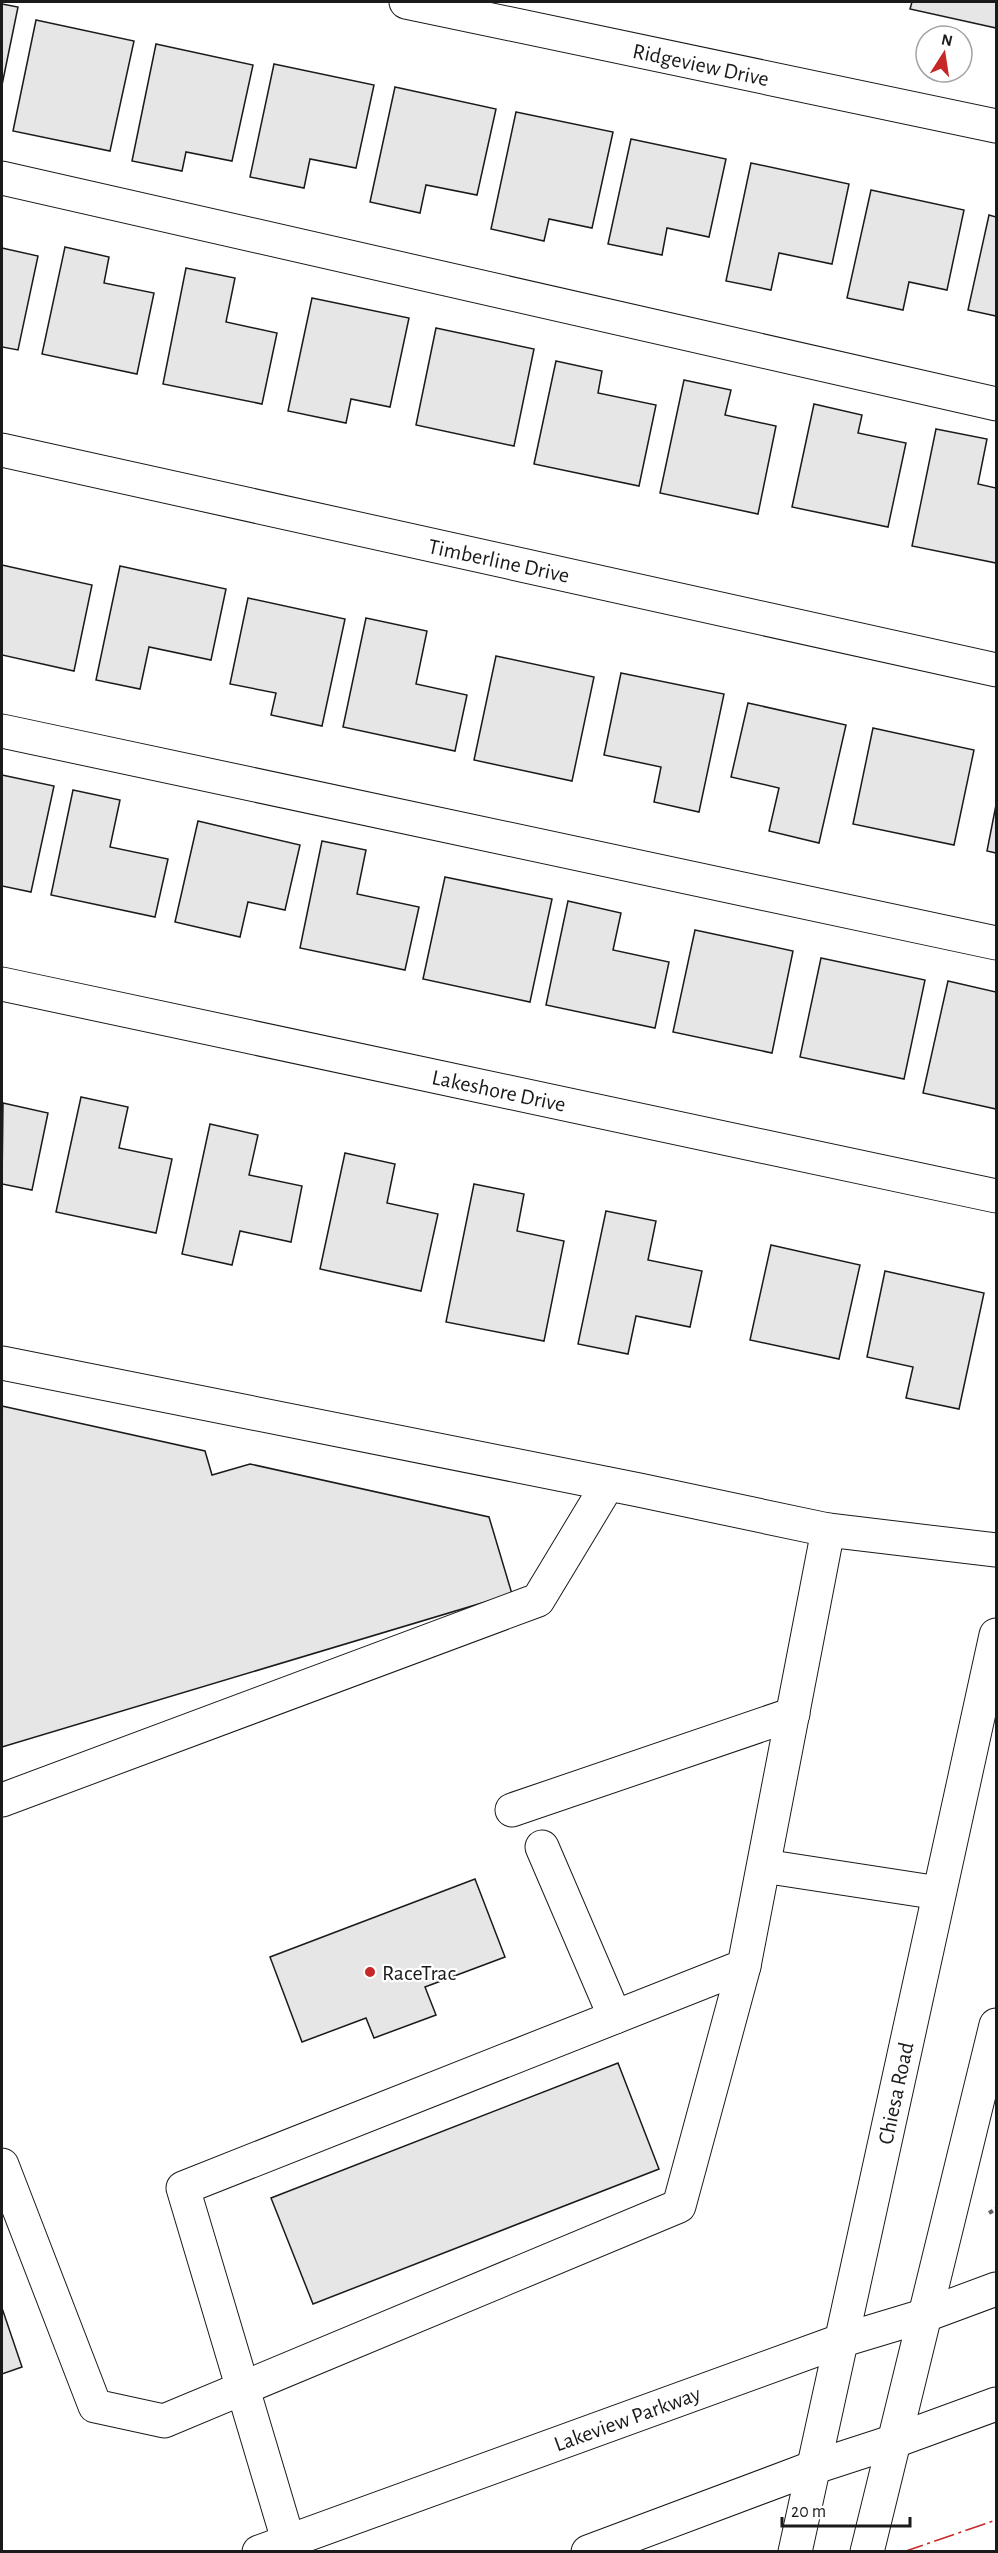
<svg xmlns="http://www.w3.org/2000/svg" width="998" height="2553" font-family="'Alegreya Sans',sans-serif">
  <style>
    .building { fill: #e6e6e6; stroke: #1a1a1a; stroke-width: 1.5 }
    .lines { fill: none; stroke-linecap: round; stroke-linejoin: round }
    .minor-casing { stroke: #1a1a1a; stroke-width: 35 }
    .major-casing { stroke: #1a1a1a; stroke-width: 35 }
    .path { stroke: #5f5f5f; stroke-width: 4; stroke-dasharray: 4.5 3; stroke-linecap: butt }
    .minor { stroke: #fff; stroke-width: 33 }
    .major { stroke: #fff; stroke-width: 33 }
    .power { stroke: #c62828; stroke-width: 1.5; stroke-dasharray: 21 4.5 3 4.5; stroke-linecap: butt }
    .poi-dot { fill: #c62828; stroke: #fff; stroke-width: 2 }
    .labels { text-anchor: middle; stroke-width: 4.5; stroke-linejoin: round; paint-order: stroke }
    .street-label { font-size: 22px; fill: #1a1a1a; stroke: #fff }
    .poi-label { font-size: 22px; fill: #1a1a1a; stroke: #fff; text-anchor: start }
  </style>
  <rect width="100%" height="100%" fill="#fff"/>
  <g class="building">
    <path d="M912,2h84v26l-86,-19z"/>
    <path d="M2,4l16,3 -16,78z"/>
    <path d="M36,20l98,21 -24,110 -97,-20z"/>
    <path d="M156,44l97,21 -21,96 -46,-9 -4,19 -50,-10z"/>
    <path d="M274,64l100,21 -18,83 -46,-9 -6,29 -54,-11z"/>
    <path d="M395,87l101,22 -19,86 -51,-10 -6,28 -50,-11z"/>
    <path d="M516,112l97,20 -21,96 -43,-9 -5,22 -53,-12z"/>
    <path d="M631,139l95,20 -17,78 -42,-9 -5,27 -54,-11z"/>
    <path d="M751,163l98,21 -17,80 -53,-11 -8,37 -45,-9z"/>
    <path d="M871,190l93,20 -17,80 -38,-8 -6,28 -56,-12z"/>
    <path d="M989,215l7,2v99l-28,-6z"/>
    <path d="M65,247l44,10 -5,26 50,10 -17,81 -95,-20z"/>
    <path d="M2,248l36,8 -20,94 -16,-3z"/>
    <path d="M186,268l49,10 -9,44 51,11 -15,71 -99,-20z"/>
    <path d="M312,298l97,20 -19,89 -39,-8 -5,24 -58,-12z"/>
    <path d="M436,328l98,21 -20,97 -98,-21z"/>
    <path d="M556,361l46,10 -4,22 58,12 -17,81 -105,-22z"/>
    <path d="M684,380l47,10 -6,25 51,11 -18,88 -98,-21z"/>
    <path d="M814,404l48,11 -4,18 48,10 -18,84 -96,-20z"/>
    <path d="M936,429l51,10 -9,45 18,4v75l-84,-17z"/>
    <path d="M2,565l90,20 -18,86 -72,-16z"/>
    <path d="M120,566l106,23 -15,71 -62,-13 -9,42 -44,-9z"/>
    <path d="M248,598l97,21 -23,107 -51,-11 5,-22 -46,-9z"/>
    <path d="M366,618l61,13 -11,53 51,11 -12,56 -112,-24z"/>
    <path d="M496,656l98,21 -22,104 -98,-21z"/>
    <path d="M621,673l103,21 -25,118 -45,-10 7,-35 -57,-12z"/>
    <path d="M748,703l98,22 -27,118 -50,-12 10,-43 -48,-11z"/>
    <path d="M873,728l101,22 -20,95 -101,-21z"/>
    <path d="M2,775l52,11 -23,106 -29,-6z"/>
    <path d="M73,790l47,10 -10,47 58,12 -13,58 -104,-22z"/>
    <path d="M996,805v48l-9,-2z"/>
    <path d="M198,821l102,24 -15,65 -37,-8 -8,35 -65,-15z"/>
    <path d="M322,841l44,9 -9,44 62,13 -14,63 -105,-22z"/>
    <path d="M445,877l107,22 -22,103 -107,-23z"/>
    <path d="M568,901l53,12 -8,37 56,12 -14,66 -109,-23z"/>
    <path d="M695,930l98,21 -21,102 -99,-21z"/>
    <path d="M821,958l104,22 -21,99 -104,-22z"/>
    <path d="M948,981l48,11v117l-73,-16z"/>
    <path d="M81,1097l47,10 -9,41 53,11 -16,74 -100,-21z"/>
    <path d="M3,1103l45,10 -16,77 -30,-6z"/>
    <path d="M210,1124l48,11 -9,40 53,11 -11,56 -51,-11 -8,34 -50,-11z"/>
    <path d="M345,1153l50,11 -8,39 51,11 -17,77 -101,-22z"/>
    <path d="M474,1184l50,10 -7,37 47,10 -20,100 -98,-19z"/>
    <path d="M606,1211l50,10 -8,39 54,11 -12,56 -54,-11 -8,38 -50,-10z"/>
    <path d="M771,1245l89,20 -21,94 -89,-19z"/>
    <path d="M885,1271l99,22 -25,116 -53,-11 7,-31 -46,-10z"/>
    <path d="M2,1406l203,45 7,24 38,-11 239,53 23,77 -510,153z"/>
    <path d="M475,1879l30,78 -80,30 11,28 -62,23 -8,-20 -64,24 -32,-85z"/>
    <path d="M618,2063l41,106 -346,135 -42,-106z"/>
    <path d="M2,2308l20,59 -20,7z"/>
  </g>
  <g class="lines">
    <g class="minor-casing">
      <g id="minor">
        <path d="M406,2l590,124"/>
        <path d="M2,178l994,226"/>
        <path d="M2,450l994,220"/>
        <path d="M2,731l994,212"/>
        <path d="M2,984l994,212"/>
        <path d="M2,1363l637,127 189,40"/>
        <path d="M2,1800l536,-200 70,-116"/>
        <path d="M512,1810l281,-96"/>
        <path d="M542,1847l73,170"/>
        <path d="M764,1866l175,27"/>
        <path d="M2,2165l93,241 69,15 515,-215 65,-240"/>
        <path d="M288,2540l-105,-352 561,-222 84,-436 168,20"/>
      </g>
    </g>
    <g class="major-casing">
      <g id="major">
        <path d="M259,2552l581,-211 83,-25 73,-27"/>
        <path d="M588,2552l224,-84 80,-26 104,-38"/>
        <path d="M795,2552l201,-917"/>
        <path d="M867,2552l129,-527"/>
      </g>
    </g>
    <path class="path" d="M989,2213l7,-4"/>
    <use href="#minor" class="minor"/>
    <use href="#major" class="major"/>
    <path class="power" d="M903,2552l93,-32"/>
  </g>
  <circle class="poi-dot" cx="370" cy="1972" r="6"/>
  <g class="labels">
    <g class="street-label">
      <text transform="translate(701 64) rotate(12)" y="8">Ridgeview Drive</text>
      <text transform="translate(499 560) rotate(12)" y="8">Timberline Drive</text>
      <text transform="translate(499 1090) rotate(12)" y="8">Lakeshore Drive</text>
      <text transform="translate(895 2093) rotate(-78)" y="8">Chiesa Road</text>
      <text transform="translate(627 2418) rotate(-20)" y="8">Lakeview Parkway</text>
    </g>
    <g class="poi-label">
      <text x="382" y="1980">RaceTrac</text>
    </g>
  </g>
  <rect width="998" height="2553" fill="none" stroke="#1a1a1a" stroke-width="6"/>
  <g transform="translate(944 54) rotate(12)"><circle r="28" fill="#ffffff" stroke="#a3a3a3" stroke-width="1.5"/>
  <path d="M0-4.5L10 22L0 15L-10 22Z" fill="#c62828"/>
  <text y="-9" font-size="16" font-weight="bold" text-anchor="middle" fill="#1a1a1a">N</text>
  </g>
  <path d="M782 2517v9h128v-9" fill="none" stroke="#1a1a1a" stroke-width="3"/>
  <text x="791" y="2517" font-size="18" fill="#1a1a1a" stroke="#ffffff" stroke-width="4.5" paint-order="stroke">20 m</text>
</svg>
